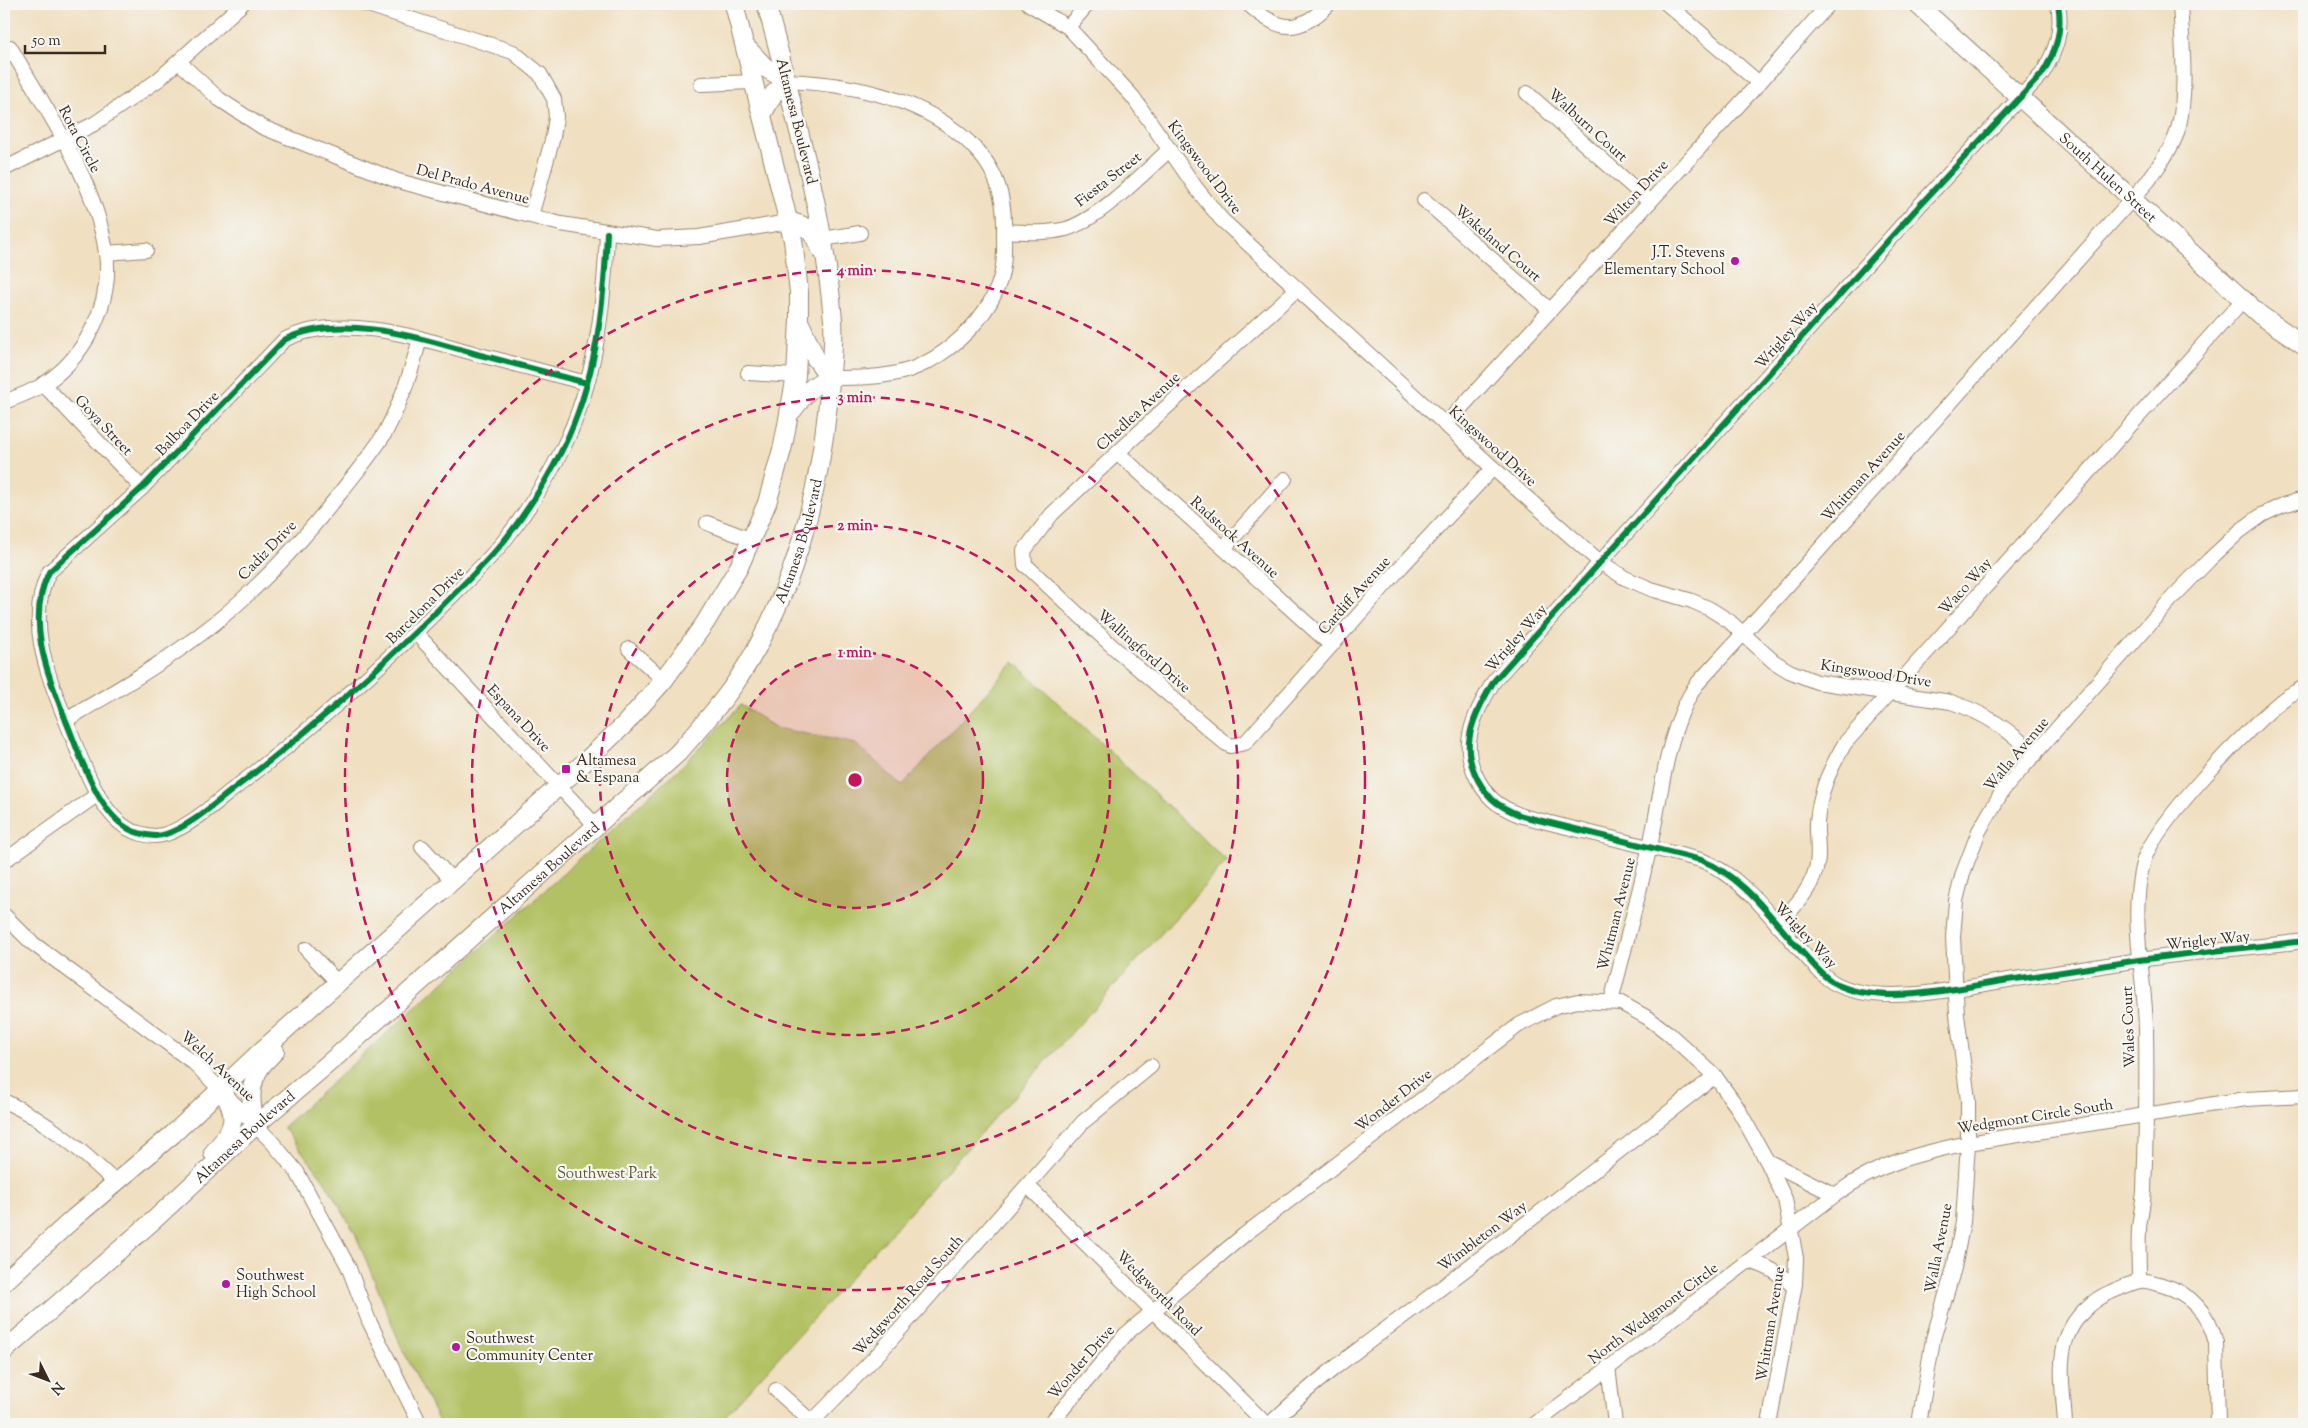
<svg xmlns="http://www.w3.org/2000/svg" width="2308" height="1428" font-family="'Sorts Mill Goudy',serif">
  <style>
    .green { fill: #b2c164; stroke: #767641 }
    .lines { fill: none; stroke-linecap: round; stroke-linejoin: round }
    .minor-casing { stroke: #96846f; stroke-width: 16 }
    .major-casing { stroke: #96846f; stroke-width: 20 }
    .minor { stroke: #fff; stroke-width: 14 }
    .major { stroke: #fff; stroke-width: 18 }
    .cycleway-casing { stroke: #f6f6f2; stroke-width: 9 }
    .cycleway { stroke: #00873e; stroke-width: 6 }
    .ring { fill: none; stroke: #c2185b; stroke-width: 2.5; stroke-dasharray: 9 6 }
    .poi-dot { fill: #b5179e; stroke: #f6f6f2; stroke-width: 2 }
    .labels { text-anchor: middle; stroke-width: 4.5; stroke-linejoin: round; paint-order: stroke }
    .street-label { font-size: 15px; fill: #3b2a1e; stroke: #f6f6f2 }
    .poi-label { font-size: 15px; fill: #3b2a1e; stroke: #f6f6f2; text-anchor: start }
    .park-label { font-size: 15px; fill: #5f5733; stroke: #f6f6f2 }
    .centre { fill: #c2185b; stroke: #f6f6f2; stroke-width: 2.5 }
    .ring-label { font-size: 15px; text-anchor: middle; font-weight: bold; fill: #c2185b; stroke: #f6f6f2; stroke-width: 4.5; stroke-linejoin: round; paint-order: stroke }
  </style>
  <rect width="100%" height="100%" fill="#f6f6f2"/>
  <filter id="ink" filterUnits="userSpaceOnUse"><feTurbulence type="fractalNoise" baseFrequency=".02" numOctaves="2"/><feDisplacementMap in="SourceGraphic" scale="10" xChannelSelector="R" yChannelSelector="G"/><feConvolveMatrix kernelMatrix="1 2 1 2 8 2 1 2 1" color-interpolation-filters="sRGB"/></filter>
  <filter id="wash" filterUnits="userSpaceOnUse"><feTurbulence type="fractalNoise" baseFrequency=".0096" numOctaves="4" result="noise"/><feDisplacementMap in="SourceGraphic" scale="20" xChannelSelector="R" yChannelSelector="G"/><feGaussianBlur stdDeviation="1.12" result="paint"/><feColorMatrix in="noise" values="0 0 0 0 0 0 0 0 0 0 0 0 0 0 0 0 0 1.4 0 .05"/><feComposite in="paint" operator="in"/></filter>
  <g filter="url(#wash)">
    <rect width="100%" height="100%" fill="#f0dfc0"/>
    <path class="green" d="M1014,662l213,199 -509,563h-278l-39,-78 -46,-113 -31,-53 -41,-53 396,-358 62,-64 35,23 80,16 46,42z"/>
  </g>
  <g filter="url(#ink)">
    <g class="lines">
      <g class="minor-casing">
        <g id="minor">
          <path d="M365,4l148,48 27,22 14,25 2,18 -3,20 -22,79"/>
          <path d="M1029,4l39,23 65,70 63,91 25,31 272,249 107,94 25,16 26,11 41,12 18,8 19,12 44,40 16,10 28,11 134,20c34,11 59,28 84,53"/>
          <path d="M1248,4c30,28 50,31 81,0"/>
          <path d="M1667,4l92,79"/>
          <path d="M2058,4c5,27 -2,47 -16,70l-123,132 -425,475c-11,19 -23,39 -25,61 -2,20 9,43 23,57 8,8 20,13 30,17l179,44c45,18 70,59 102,93 10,11 20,24 33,31 45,23 123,4 172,-4 43,-6 87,-13 131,-20 55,-8 110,-12 165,-19"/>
          <path d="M1068,27l20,-23"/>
          <path d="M10,47c36,63 86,133 96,206l40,-3"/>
          <path d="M179,62l40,37 43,28 136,54 163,43 96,15 42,-2 89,-15"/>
          <path d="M787,81c68,3 146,18 193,73 19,22 25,48 24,77 0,14 1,27 -2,41 -9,43 -53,84 -93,98 -26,8 -53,8 -79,8"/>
          <path d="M701,84l51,-2"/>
          <path d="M1527,93l123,109"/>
          <path d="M4,169l90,-45 64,-44 84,-76"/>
          <path d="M1424,200l126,110"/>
          <path d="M1004,231c21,1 41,3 62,-2 32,-9 79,-57 104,-80"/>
          <path d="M823,239l37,-6"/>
          <path d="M1296,290l-137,124 -107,100 -28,37 1,14 4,3 83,78 113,97 6,3 14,-3 156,-176 92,-99"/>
          <path d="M748,373l48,3"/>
          <path d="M587,383c-36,-9 -71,-19 -107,-28 -57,-16 -140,-44 -196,-15l-142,148 -93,84c-24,49 -1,103 17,149 14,33 34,103 73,112 9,3 19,4 27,1 27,-9 51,-33 74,-50 68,-52 133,-110 195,-171 23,-24 48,-46 69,-72 22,-28 43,-61 59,-93 33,-67 41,-142 44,-215"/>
          <path d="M43,384l99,104"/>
          <path d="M4,402c11,-4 24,-9 35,-15 45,-26 74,-83 67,-134"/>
          <path d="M1445,425l314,-342 70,-79"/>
          <path d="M1118,453l213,192"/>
          <path d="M707,523l45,17"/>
          <path d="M1224,548l61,-69"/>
          <path d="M415,632l182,195"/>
          <path d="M629,649l35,31"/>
          <path d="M66,720c51,-30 103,-60 149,-97 47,-38 89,-84 126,-131 15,-20 33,-40 45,-61 15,-29 26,-61 34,-93"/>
          <path d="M422,847l31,34"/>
          <path d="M4,861l94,-67"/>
          <path d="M4,915l27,27 163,121 78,79 25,30 51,94 21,55 51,103"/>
          <path d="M1778,926c13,-17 31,-33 37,-54 6,-15 1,-33 2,-50 3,-32 12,-51 28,-79l398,-443"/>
          <path d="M306,949l32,34"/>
          <path d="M1611,1002c13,-52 27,-104 39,-156 12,-53 16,-115 46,-161l91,-99 362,-406c9,-14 20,-27 26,-42 14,-35 7,-97 5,-134"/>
          <path d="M4,1101c45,21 76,48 112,82"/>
          <path d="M1767,1161l68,34"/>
          <path d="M1028,1186l238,238"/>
          <path d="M1749,1261c18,5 32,12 45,26"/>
          <path d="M2139,1281c0,-17 -1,-35 0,-52 1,-13 4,-25 5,-38 2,-54 3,-108 2,-162 -1,-54 -17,-112 -3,-166 10,-38 108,-139 142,-165 6,-4 13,-7 19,-11"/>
          <path d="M1608,1367l7,57"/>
          <path d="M776,1390l38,34"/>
          <path d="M810,1424l71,-73 202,-229 68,-56"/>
          <path d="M1050,1424l76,-90 27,-23 91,-76 275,-210 37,-19 22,-5 43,2 27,15 20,15 47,43 22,31 30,54 18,38 11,59 -1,26 -26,140"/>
          <path d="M1270,1424c53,-52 116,-94 175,-139 91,-69 181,-139 270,-209"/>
          <path d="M1535,1424l300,-229c43,-32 82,-41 133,-52l278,-44 58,-3"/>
          <path d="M1919,1424l14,-85 21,-71 9,-46 5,-79v-43l-11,-85 -4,-78 3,-36 7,-28 16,-42 24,-41 170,-193 36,-37 31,-29 22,-16 21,-10 21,-6"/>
          <path d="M2065,1424c-1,-27 -8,-61 2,-87 7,-20 25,-37 44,-45 9,-4 20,-9 29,-11 7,-1 15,2 22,4 29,8 47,29 54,58l2,81"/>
        </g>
      </g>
      <g class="major-casing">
        <g id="major">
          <path id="s1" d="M1917,4l343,311 44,30"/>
          <path d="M745,46l22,23 20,12 -13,12 -12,22"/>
          <path d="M788,222c20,2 26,11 33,28"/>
          <path d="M793,410c10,-14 20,-27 37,-32l-14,-19 -15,-34"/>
          <path d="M256,1125c-6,-21 -8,-41 6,-60 4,-5 9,-9 13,-14"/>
          <path d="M213,1153c21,-24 27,-36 8,-64"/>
          <path d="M4,1282l70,-64 99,-84 85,-80 302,-269 64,-60 40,-45 41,-57 34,-56 28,-64 16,-57 13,-70 3,-56v-28l-6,-52 -59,-236"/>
          <path id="s2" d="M4,1351l151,-132 101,-94 81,-69 341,-303c21,-24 43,-48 60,-74 54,-82 80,-179 90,-275 2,-27 7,-57 5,-84 -5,-59 -16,-116 -30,-173 -13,-48 -23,-96 -37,-143"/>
        </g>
      </g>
      <use href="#minor" class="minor"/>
      <use href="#major" class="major"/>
      <g class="cycleway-casing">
        <g id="cycleway">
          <path d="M2058,4c5,27 -2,47 -16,70l-123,132 -425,475c-11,19 -23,39 -25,61 -2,20 9,43 23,57 8,8 20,13 30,17l179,44c45,18 70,59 102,93 10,11 20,24 33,31 45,23 123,4 172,-4 43,-6 87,-13 131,-20 55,-8 110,-12 165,-19"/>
          <path d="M587,383c-36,-9 -71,-19 -107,-28 -57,-16 -140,-44 -196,-15l-142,148 -93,84c-24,49 -1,103 17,149 14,33 34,103 73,112 9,3 19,4 27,1 27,-9 51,-33 74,-50 68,-52 133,-110 195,-171 23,-24 48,-46 69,-72 22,-28 43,-61 59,-93 33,-67 41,-142 44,-215"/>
        </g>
      </g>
      <use href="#cycleway" class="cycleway"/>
    </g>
  </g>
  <circle cx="855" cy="780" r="128" fill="#c2185b" fill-opacity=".12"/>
  <g class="ring">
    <circle cx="855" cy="780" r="128"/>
    <circle cx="855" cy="780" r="255"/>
    <circle cx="855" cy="780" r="383"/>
    <circle cx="855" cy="780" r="510"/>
  </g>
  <g class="poi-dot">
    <circle cx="1735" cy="261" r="5"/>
    <rect x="561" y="764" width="10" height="10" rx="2.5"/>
    <circle cx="226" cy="1284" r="5"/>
    <circle cx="456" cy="1347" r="5"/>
  </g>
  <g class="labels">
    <g class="street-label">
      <text transform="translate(797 121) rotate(76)" y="5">Altamesa Boulevard</text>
      <text transform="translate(1588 125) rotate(42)" y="5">Walburn Court</text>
      <text transform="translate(80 139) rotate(62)" y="5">Rota Circle</text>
      <text transform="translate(1205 167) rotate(53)" y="5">Kingswood Drive</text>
      <text dy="5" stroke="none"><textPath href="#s1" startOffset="258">South Hulen Street</textPath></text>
      <text transform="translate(1108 179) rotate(-38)" y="5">Fiesta Street</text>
      <text transform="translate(473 184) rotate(15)" y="5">Del Prado Avenue</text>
      <text transform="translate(1636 193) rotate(-47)" y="5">Wilton Drive</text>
      <text transform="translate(1498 243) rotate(41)" y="5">Wakeland Court</text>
      <text transform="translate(1786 335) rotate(-48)" y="5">Wrigley Way</text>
      <text transform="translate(1138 411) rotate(-43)" y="5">Chedlea Avenue</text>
      <text transform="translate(187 423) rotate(-46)" y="5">Balboa Drive</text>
      <text transform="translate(104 425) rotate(47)" y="5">Goya Street</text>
      <text transform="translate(1493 446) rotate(42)" y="5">Kingswood Drive</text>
      <text transform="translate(1863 476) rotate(-48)" y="5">Whitman Avenue</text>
      <text transform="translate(1235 537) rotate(42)" y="5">Radstock Avenue</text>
      <text dy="5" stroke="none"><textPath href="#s2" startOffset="1148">Altamesa Boulevard</textPath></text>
      <text transform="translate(267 550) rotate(-46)" y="5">Cadiz Drive</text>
      <text transform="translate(1965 586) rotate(-48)" y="5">Waco Way</text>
      <text transform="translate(1354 595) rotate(-48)" y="5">Cardiff Avenue</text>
      <text transform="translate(425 605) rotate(-45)" y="5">Barcelona Drive</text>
      <text transform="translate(1516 638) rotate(-49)" y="5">Wrigley Way</text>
      <text transform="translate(1144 651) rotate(41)" y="5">Wallingford Drive</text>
      <text transform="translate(1876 673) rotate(9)" y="5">Kingswood Drive</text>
      <text transform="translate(519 718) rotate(47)" y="5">Espana Drive</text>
      <text transform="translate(2016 754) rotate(-50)" y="5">Walla Avenue</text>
      <text dy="5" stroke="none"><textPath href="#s2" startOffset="728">Altamesa Boulevard</textPath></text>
      <text transform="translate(1616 914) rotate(-76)" y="5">Whitman Avenue</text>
      <text transform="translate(1806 935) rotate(47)" y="5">Wrigley Way</text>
      <text transform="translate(2208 940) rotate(-6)" y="5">Wrigley Way</text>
      <text transform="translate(2128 1027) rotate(-92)" y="5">Wales Court</text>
      <text transform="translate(218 1066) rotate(43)" y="5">Welch Avenue</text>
      <text transform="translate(1393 1100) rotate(-38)" y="5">Wonder Drive</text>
      <text transform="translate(2035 1116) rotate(-9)" y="5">Wedgmont Circle South</text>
      <text dy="5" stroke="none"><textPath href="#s2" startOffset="322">Altamesa Boulevard</textPath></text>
      <text transform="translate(1482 1236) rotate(-37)" y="5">Wimbleton Way</text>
      <text transform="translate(1938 1248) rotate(-79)" y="5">Walla Avenue</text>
      <text transform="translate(1159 1293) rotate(45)" y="5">Wedgworth Road</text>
      <text transform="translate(908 1295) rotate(-48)" y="5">Wedgworth Road South</text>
      <text transform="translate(1653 1313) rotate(-37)" y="5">North Wedgmont Circle</text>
      <text transform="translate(1770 1324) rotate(-81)" y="5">Whitman Avenue</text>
      <text transform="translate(1081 1362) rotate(-49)" y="5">Wonder Drive</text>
    </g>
    <g class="poi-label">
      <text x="1725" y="257" text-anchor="end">J.T. Stevens<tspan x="1725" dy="17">Elementary School</tspan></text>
      <text x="576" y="765">Altamesa<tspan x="576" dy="17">&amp; Espana</tspan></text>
      <text x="236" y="1280">Southwest<tspan x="236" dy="17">High School</tspan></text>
      <text x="466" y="1343">Southwest<tspan x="466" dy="17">Community Center</tspan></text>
    </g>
    <g class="park-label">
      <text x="607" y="1178">Southwest Park</text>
    </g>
  </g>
  <circle cx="855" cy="780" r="8" class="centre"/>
  <g class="ring-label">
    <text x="855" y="275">4 min</text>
    <text x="855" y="402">3 min</text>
    <text x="855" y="530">2 min</text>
    <text x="855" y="657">1 min</text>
  </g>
  <rect width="2308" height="1428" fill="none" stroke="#f6f6f2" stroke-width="20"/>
  <g transform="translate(48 1380) rotate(132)" stroke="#f6f6f2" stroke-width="4" paint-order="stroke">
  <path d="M0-4L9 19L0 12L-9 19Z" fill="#3b2a1e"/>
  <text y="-8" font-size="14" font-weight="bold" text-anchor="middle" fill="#3b2a1e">N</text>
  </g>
  <path d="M25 45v8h80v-8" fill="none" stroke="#3b2a1e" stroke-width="2.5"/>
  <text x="32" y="45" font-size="15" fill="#3b2a1e" stroke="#f6f6f2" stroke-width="4" paint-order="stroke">50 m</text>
</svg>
